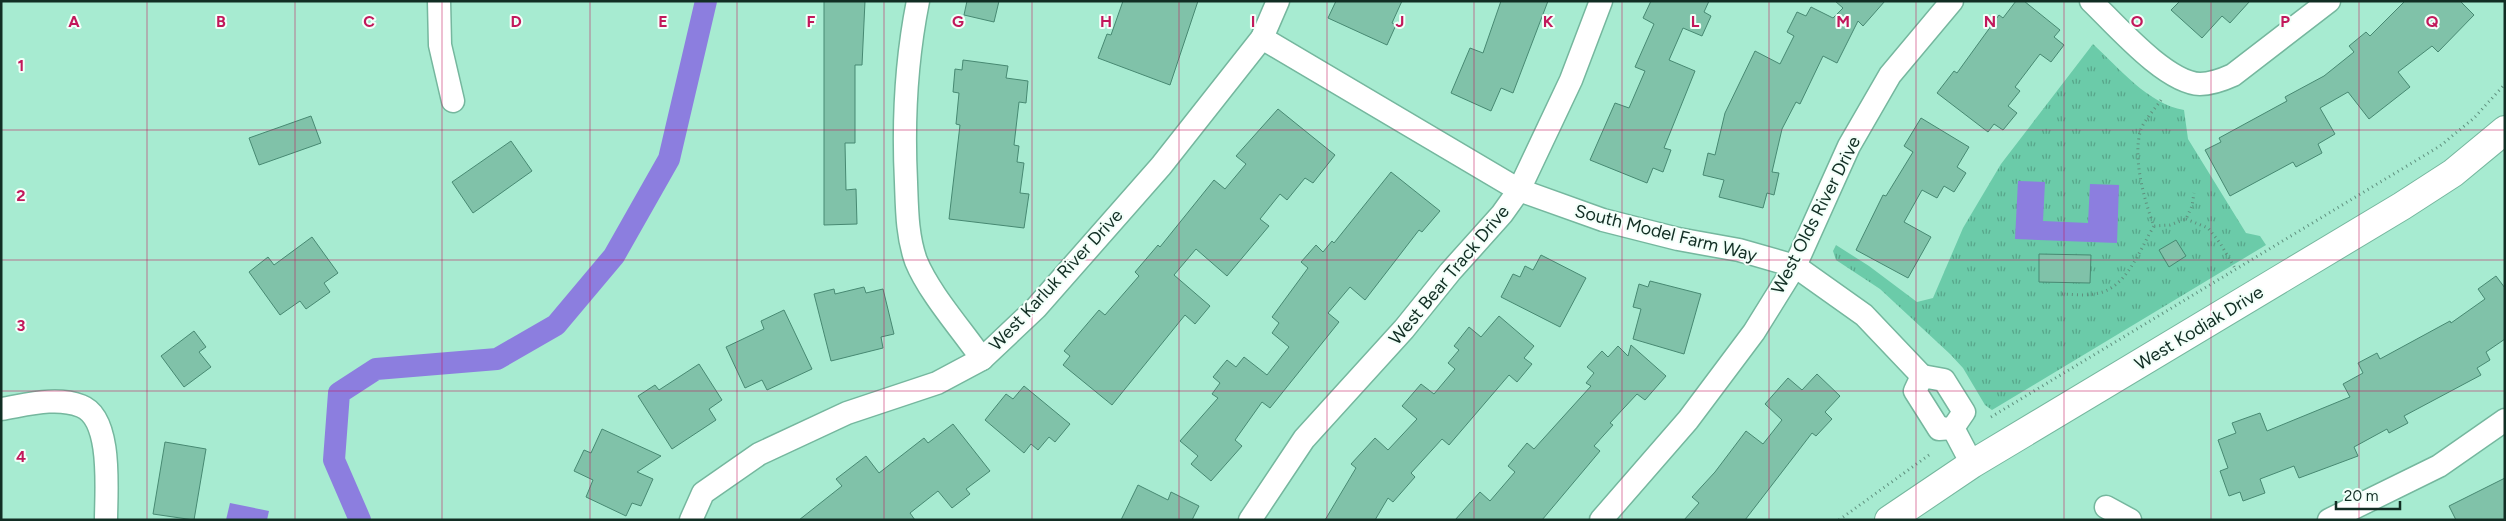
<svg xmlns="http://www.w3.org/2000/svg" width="2506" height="521" font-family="Figtree,sans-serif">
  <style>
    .park { fill: url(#park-tufts) }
    .water { fill: #8c7edf }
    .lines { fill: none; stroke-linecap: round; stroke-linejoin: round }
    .canal { stroke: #8c7edf; stroke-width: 22 }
    .building { fill: #80c2a9; stroke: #478972 }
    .street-casing { stroke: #75b79e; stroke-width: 25 }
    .secondary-casing { stroke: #75b79e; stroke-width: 30 }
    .path { stroke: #5f907e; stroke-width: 3; stroke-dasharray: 1 4; stroke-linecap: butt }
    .street { stroke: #fff; stroke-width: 22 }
    .secondary { stroke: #fff; stroke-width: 28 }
    .grid { fill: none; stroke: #c2185b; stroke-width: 1; stroke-opacity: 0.55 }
    .labels { text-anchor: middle; stroke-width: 4; stroke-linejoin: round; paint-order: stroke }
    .street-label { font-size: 18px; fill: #122e24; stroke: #f2fff9 }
    .grid-label { font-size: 16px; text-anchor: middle; font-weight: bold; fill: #c2185b; stroke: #f2fff9; stroke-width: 4; stroke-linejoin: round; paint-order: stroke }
  </style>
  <defs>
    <pattern id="park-tufts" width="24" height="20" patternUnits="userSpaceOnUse" patternTransform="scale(1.25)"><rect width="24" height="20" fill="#6bcba9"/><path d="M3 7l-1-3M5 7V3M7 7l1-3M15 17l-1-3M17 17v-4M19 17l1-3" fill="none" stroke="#57a589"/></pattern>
  </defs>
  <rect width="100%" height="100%" fill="#a7ebd1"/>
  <path class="park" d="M2093,44c26,24 55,60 91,66l4,29 58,94 14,3 6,9 -274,165 -7,-5 -22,-37 -13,-14 -70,-65 -44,-29 -3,-9 3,-6 33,21 48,36 16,-4 30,-70 38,-64z"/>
  <g class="water">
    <path d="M2018,181l27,1 -2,39 45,2 2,-39 29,1 -2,58 -102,-4z"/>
    <path d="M230,503l39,8 -2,9h-41z"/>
  </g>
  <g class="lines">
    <path class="canal" d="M360,520l-26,-60 5,-67 37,-24 121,-10 59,-34 58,-69 55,-97 37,-158"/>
  </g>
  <g class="building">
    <path d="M824,1h41l-3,64h-7v78h-10l1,47 10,-1 1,35 -33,1z"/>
    <path d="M967,1h32l-5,21 -30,-7z"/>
    <path d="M1123,1h75l-28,84 -72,-27 9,-24 4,1z"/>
    <path d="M1336,1h66l-10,22 4,2 -9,20 -59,-27z"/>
    <path d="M1501,1h47l-35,92 -12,-5 -10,23 -40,-18 19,-45 13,5z"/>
    <path d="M1651,1h58l-5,11 7,4 -9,20 -19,-8 -14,32 26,11 -31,77 7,2 -8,22 -10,-4 -6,15 -57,-23 25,-57 14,5 16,-37 -10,-4 19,-43 -11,-6z"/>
    <path d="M1835,1h50l-22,25 -5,-5 -21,42 -14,-7 -23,48 -4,-2 -14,27 -10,43 7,1 -5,22 -7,-2 -4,15 -44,-11 5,-17 -21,-5 5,-22 7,2 10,-42 30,-62 25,13 14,-28 -7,-4 10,-20 9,4 5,-9 22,11 10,-10z"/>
    <path d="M2016,1h8l36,29 -6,7 10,8 -13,17 -11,-8 -25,33 5,4 -12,15 9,7 -14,17 -9,-6 -6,8 -51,-39 17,-22 3,2 42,-58 4,3z"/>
    <path d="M2180,1h70l-20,22 -8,-7 -20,22 -31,-28z"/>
    <path d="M2405,1h55l14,14 -36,37 -6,-6 -34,26 12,15 -41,32 -21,-27 -28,16 15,26 -17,10 4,9 -26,14 -3,-5 -63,34 -25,-46 16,-8 -2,-4 68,-37 -2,-4 39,-21 30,-24 -5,-6 17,-14 4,4z"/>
    <path d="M963,60l45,6 -2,12 22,3 -2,22 -7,-1 -5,43 5,1 -2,16 7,1 -4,30 9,1 -5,34 -75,-9 11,-94 -4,-1 3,-31 -6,-1 2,-23 7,1z"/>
    <path d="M1278,109l57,46 -22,28 -8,-5 -18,22 -7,-6 -20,25 9,7 -42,50 -31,-27 -22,26 36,31 -15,18 -10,-9 -73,90 -49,-40 7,-9 -6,-5 35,-41 6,5 34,-39 -4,-4 23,-27 2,2 54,-67 11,9 21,-25 -10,-8z"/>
    <path d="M311,116l10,27 -62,22 -10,-27z"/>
    <path d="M1921,118l48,29 -12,20 9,6 -12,19 -10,-6 -7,12 -15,-8 -18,32 27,15 -23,41 -52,-28 27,-55 3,1 27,-44 -9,-6z"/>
    <path d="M511,141l21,30 -59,42 -21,-31z"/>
    <path d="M1391,172l49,39 -18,21 -3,-2 -54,70 -15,-13 -22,26 11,9 -69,86 -8,-6 -27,38 7,6 -31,35 -20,-17 7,-8 -18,-15 38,-43 -6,-4 8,-11 -7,-6 14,-17 9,7 8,-10 23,18 22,-28 -17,-14 7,-10 -7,-6 36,-49 -7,-6 15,-17 7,7 9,-11 2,2z"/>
    <path d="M312,237l26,36 -14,10 6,9 -24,17 -6,-8 -20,14 -31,-43 19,-15 6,8z"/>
    <path d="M2176,240l10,16 -17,11 -10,-17z"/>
    <path d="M2039,254l52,1 -1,28 -51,-1z"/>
    <path d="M1541,255l45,23 -26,49 -59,-30 12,-23 7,3 5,-11 8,4z"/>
    <path d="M2496,276l9,12v51l-19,13 4,8 -13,8 4,7 -77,41 4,7 -19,10 -2,-4 -33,18 4,9 -59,22 -5,-12 -34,13 5,14 -22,8 -3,-9 -11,4 -9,-25 8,-3 -10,-28 18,-7 -4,-10 28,-10 7,18 83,-34 -7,-13 20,-11 -5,-10 19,-10 3,6 70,-38 1,2 34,-24 -7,-10z"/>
    <path d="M1650,281l51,13 -17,60 -51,-15 8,-30 -8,-2 6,-23 9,3z"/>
    <path d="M864,287l2,6 17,-4 11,45 -13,3 2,11 -52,13 -17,-67 20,-5 1,5z"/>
    <path d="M784,310l28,59 -45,21 -5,-10 -17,8 -19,-41 38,-18 -3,-8z"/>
    <path d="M1499,316l35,30 -10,12 8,6 -15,18 -8,-7 -60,70 -7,-6 -31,34 4,4 -22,25 -5,-4 -13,22h-50l31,-52 -5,-4 24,-26 13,12 29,-31 -15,-13 19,-22 13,10 21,-25 -7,-6 11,-13 -5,-4 15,-19 12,10z"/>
    <path d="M194,331l12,16 -7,5 12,15 -27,20 -23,-31z"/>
    <path d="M1631,345l35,31 -21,24 -8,-6 -27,29 3,2 -19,21 6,5 -58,69h-87l25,-28 10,9 25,-29 -7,-6 19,-23 7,6 57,-63 -5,-3 8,-10 -7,-6 15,-16 6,6 10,-11 10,10z"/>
    <path d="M699,364l23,36 -13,9 7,11 -44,29 -34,-53 17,-11 4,5z"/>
    <path d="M1817,374l23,22 -15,16 7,7 -16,17 -4,-3 -67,87h-61l15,-17 -7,-6 23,-25 31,-41 17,13 19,-24 -17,-16 23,-26 14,12z"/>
    <path d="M1024,386l46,38 -15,18 -6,-5 -11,13 -7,-6 -7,9 -39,-33 21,-26 7,5z"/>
    <path d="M953,424l37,47 -24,18 4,5 -18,14 -14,-17 -28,22 5,7h-116l43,-34 -6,-7 30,-23 13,17 45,-35 4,5z"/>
    <path d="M602,429l59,27 -24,16 16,7 -12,27 -9,-3 -6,13 -40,-19 7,-17 -19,-9 10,-21 7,3z"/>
    <path d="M165,442l41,7 -12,71 -41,-6z"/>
    <path d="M2505,478v42h-49l-7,-14z"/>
    <path d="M1138,485l30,15 3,-8 28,14 -7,14h-71z"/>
  </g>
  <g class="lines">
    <g class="street-casing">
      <g id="street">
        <path d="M439,1l1,44 13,56"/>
        <path d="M918,1c-12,60 -15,121 -12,181 1,27 1,54 10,79 13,32 46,69 66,98"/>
        <path d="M2091,1c25,24 75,82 109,83 12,0 22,-4 33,-9l96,-74"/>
        <path d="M1262,38l257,152 84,30 75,19 61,11 56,16 69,49 58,61"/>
        <path d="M1922,376l22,4 20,32 -11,16 -14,1 -24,-38z"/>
        <path d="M1,409c25,-4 55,-13 80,-3 32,12 25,86 25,114"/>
        <path d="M1953,428l19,36"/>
        <path d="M2106,507l24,13"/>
        <path d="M691,520l12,-27 56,-39 88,-41 90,-30 45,-24 54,-51 125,-142 101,-128 16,-37"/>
        <path d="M1250,520l54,-81 100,-110 46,-57 52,-58 17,-24 52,-110 30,-79"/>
        <path d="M1601,520l87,-100 66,-88 41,-66 54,-120 41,-71 62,-74"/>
        <path d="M2329,520l110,-54 66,-46"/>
      </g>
    </g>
    <g class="secondary-casing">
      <path id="secondary" d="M1889,520l83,-56 430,-258 51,-33 52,-43"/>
    </g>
    <g class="path">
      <path d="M2161,100c-6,9 -16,19 -20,29 -9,27 3,71 13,97l16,-1 16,-6 6,-13 2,-13"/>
      <path d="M2186,219l22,9 12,15 16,27"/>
      <path d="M2062,294c10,0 21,2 32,0 33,-4 45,-44 60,-68"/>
      <path d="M1991,417l449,-271 34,-28 31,-34"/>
      <path d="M1839,520l90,-65"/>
    </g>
    <use href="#street" class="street"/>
    <use href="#secondary" class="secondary"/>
  </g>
  <path class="grid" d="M147,1v519M295,1v519M442,1v519M590,1v519M737,1v519M884,1v519M1032,1v519M1179,1v519M1327,1v519M1474,1v519M1622,1v519M1769,1v519M1916,1v519M2064,1v519M2211,1v519M2359,1v519M1,130h2504M1,260h2504M1,391h2504"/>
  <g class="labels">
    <g class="street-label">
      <text transform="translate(1816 215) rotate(-63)" y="6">West Olds River Drive</text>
      <text transform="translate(1666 233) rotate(14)" y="6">South Model Farm Way</text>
      <text transform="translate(1449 275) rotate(-50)" y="6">West Bear Track Drive</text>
      <text transform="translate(1056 280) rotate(-47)" y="6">West Karluk River Drive</text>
      <text transform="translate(2199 328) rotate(-31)" y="6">West Kodiak Drive</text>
    </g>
  </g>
  <g class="grid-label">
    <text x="74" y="27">A</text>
    <text x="221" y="27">B</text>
    <text x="369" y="27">C</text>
    <text x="516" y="27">D</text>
    <text x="663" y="27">E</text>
    <text x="811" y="27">F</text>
    <text x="958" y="27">G</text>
    <text x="1106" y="27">H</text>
    <text x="1253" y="27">I</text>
    <text x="1400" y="27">J</text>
    <text x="1548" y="27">K</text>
    <text x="1695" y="27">L</text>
    <text x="1843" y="27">M</text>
    <text x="1990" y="27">N</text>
    <text x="2137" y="27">O</text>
    <text x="2285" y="27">P</text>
    <text x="2432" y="27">Q</text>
    <text x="21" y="71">1</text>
    <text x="21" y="201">2</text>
    <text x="21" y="331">3</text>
    <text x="21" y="462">4</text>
  </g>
  <rect width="2506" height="521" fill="none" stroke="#122e24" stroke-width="5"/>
  <path d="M2336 501v8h64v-8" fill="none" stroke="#122e24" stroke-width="2.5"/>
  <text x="2344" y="501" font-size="15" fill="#122e24" stroke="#f2fff9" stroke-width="4" paint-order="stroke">20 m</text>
</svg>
